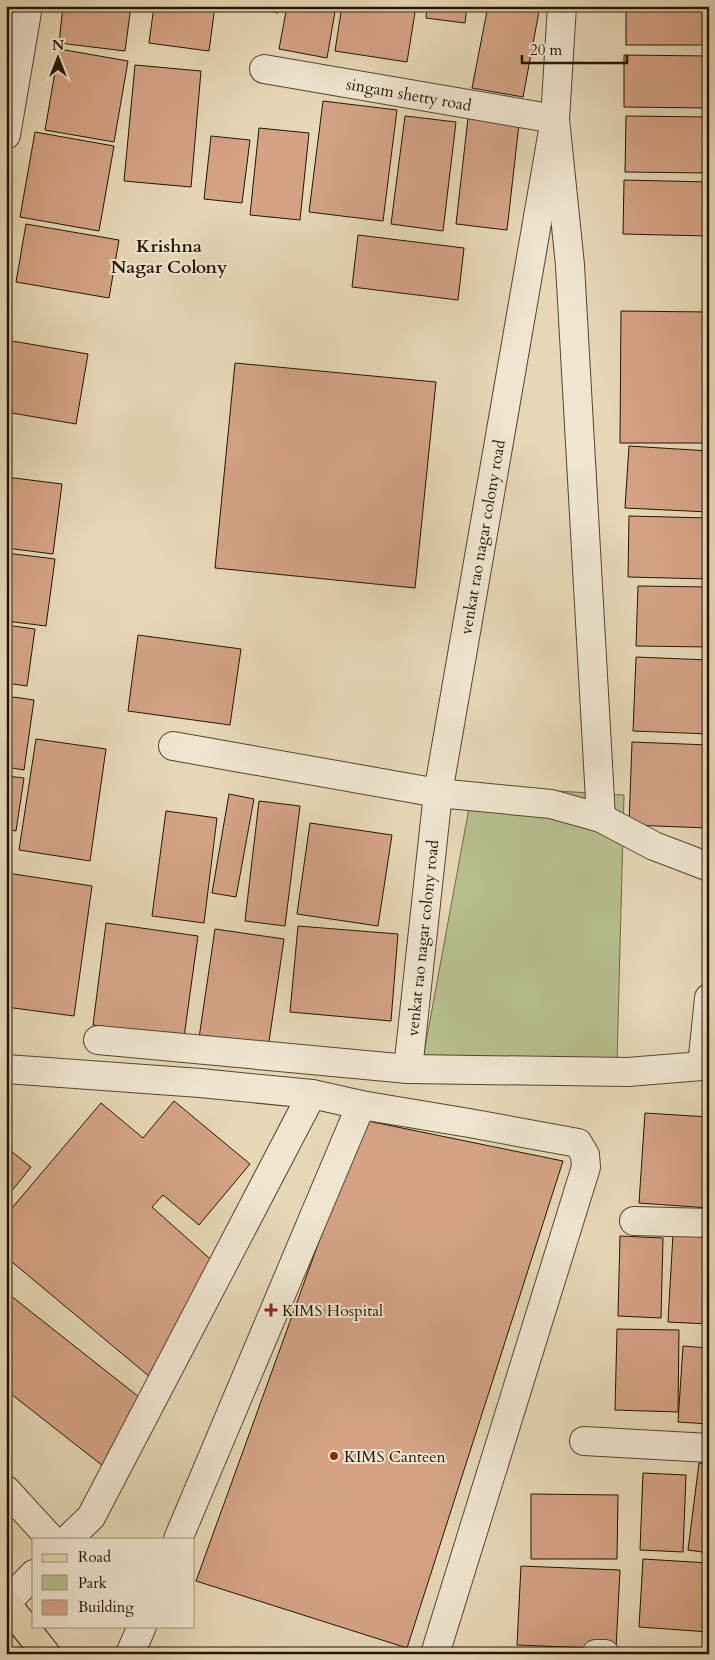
<svg xmlns="http://www.w3.org/2000/svg" width="715" height="1660" font-family="Cardo,serif">
  <style>
    .green { fill: #b7be8d; stroke: #6e6a47 }
    .building { fill: #d4a386; stroke: #241501 }
    .lines { fill: none; stroke-linecap: round; stroke-linejoin: round }
    .minor-casing { stroke: #54462e; stroke-width: 30 }
    .major-casing { stroke: #241501; stroke-width: 30 }
    .minor { stroke: #efe5d0; stroke-width: 28 }
    .major { stroke: #e6d7b7; stroke-width: 28 }
    .poi-dot { fill: #8f2418; stroke: #efe5d0; stroke-width: 2 }
    .labels { text-anchor: middle; stroke-width: 4; stroke-linejoin: round; paint-order: stroke }
    .street-label { font-size: 16px; fill: #241501; stroke: #efe5d0 }
    .poi-label { font-size: 16px; fill: #241501; stroke: #efe5d0; text-anchor: start }
    .neighbourhood-label { font-size: 18px; font-weight: bold; fill: #241501; stroke: #efe5d0 }
  </style>
  <rect width="100%" height="100%" fill="#e6d7b7"/>
  <filter id="stains"><feTurbulence type="fractalNoise" baseFrequency=".004" numOctaves="4"/><feColorMatrix values="0 0 0 0 .2 0 0 0 0 .09 0 0 0 0 .02 0 0 0 .5 -.17"/></filter>
  <radialGradient id="worn" r=".72"><stop offset=".6" stop-color="#630" stop-opacity="0"/><stop offset="1" stop-color="#630" stop-opacity=".3"/></radialGradient>
  <path class="green" d="M473,786l151,9 -7,267 -195,2z"/>
  <g class="building">
    <path d="M63,6h68l-6,45 -66,-8z"/>
    <path d="M154,6h61l-6,45 -60,-8z"/>
    <path d="M246,6h33l-1,7z"/>
    <path d="M287,6h49l-9,52 -48,-9z"/>
    <path d="M342,6h74l-9,56 -72,-11z"/>
    <path d="M427,6h40l-2,17 -39,-5z"/>
    <path d="M488,6h52l-17,91 -51,-9z"/>
    <rect x="626" y="6" width="83" height="39"/>
    <path d="M59,49l69,12 -14,81 -69,-12z"/>
    <path d="M624,55l85,1v52l-85,-1z"/>
    <path d="M135,65l66,6 -10,116 -67,-6z"/>
    <path d="M323,101l74,9 -14,111 -74,-9z"/>
    <path d="M405,116l51,6 -13,109 -52,-7z"/>
    <path d="M626,116l83,1v56l-84,-1z"/>
    <path d="M468,118l51,6 -12,106 -51,-6z"/>
    <path d="M259,128l50,5 -9,87 -50,-5z"/>
    <path d="M35,132l79,14 -15,85 -79,-14z"/>
    <path d="M211,136l39,4 -8,63 -38,-4z"/>
    <path d="M624,180l85,2v54l-86,-2z"/>
    <path d="M26,224l93,16 -10,58 -93,-16z"/>
    <path d="M358,235l106,13 -6,52 -106,-13z"/>
    <path d="M621,311l88,1v131h-89z"/>
    <path d="M6,340l82,14 -12,70 -70,-12z"/>
    <path d="M235,363l201,19 -21,206 -200,-20z"/>
    <path d="M629,446l80,5v61l-84,-4z"/>
    <path d="M6,477l56,7 -9,70 -47,-6z"/>
    <path d="M629,516l80,2v61l-81,-2z"/>
    <path d="M6,553l49,6 -9,67 -40,-5z"/>
    <path d="M638,586l71,1v60l-73,-1z"/>
    <path d="M6,625l29,4 -8,57 -21,-3z"/>
    <path d="M138,635l103,14 -11,76 -102,-14z"/>
    <path d="M636,657l73,3v74l-76,-3z"/>
    <path d="M6,696l28,4 -10,70 -18,-3z"/>
    <path d="M36,739l70,10 -16,112 -71,-11z"/>
    <path d="M632,742l77,3v83l-80,-3z"/>
    <path d="M6,776l18,2 -8,53 -10,-2z"/>
    <path d="M229,794l25,5 -18,98 -24,-4z"/>
    <path d="M259,801l41,5 -15,120 -40,-5z"/>
    <path d="M166,811l51,7 -13,105 -52,-7z"/>
    <path d="M310,823l82,12 -14,91 -81,-12z"/>
    <path d="M7,873l85,13 -18,130 -68,-9z"/>
    <path d="M106,923l92,13 -14,101 -91,-12z"/>
    <path d="M298,926l100,8 -7,87 -101,-9z"/>
    <path d="M215,929l69,10 -17,116 -69,-10z"/>
    <path d="M174,1101l76,63 -51,61 -36,-30 -11,12 64,57 -66,113 -144,-120v-42l95,-112 42,35z"/>
    <path d="M645,1113l64,4v91l-70,-5z"/>
    <path d="M363,1120l200,41 -156,487 -211,-67z"/>
    <path d="M6,1147l25,20 -25,31z"/>
    <path d="M673,1234l36,2v88l-41,-2z"/>
    <path d="M620,1236l43,2 -2,80 -43,-2z"/>
    <path d="M6,1292l138,109 -41,65 -97,-76z"/>
    <path d="M617,1329l62,1 -1,82 -63,-2z"/>
    <path d="M683,1346l26,2v76l-31,-2z"/>
    <path d="M699,1463l10,1v89l-21,-3z"/>
    <path d="M643,1473l43,2 -3,77 -43,-2z"/>
    <path d="M531,1494l87,1 -1,64h-86z"/>
    <path d="M643,1559l66,4v69l-70,-5z"/>
    <path d="M521,1566l99,4 -4,79 -99,-4z"/>
  </g>
  <g class="lines">
    <g class="minor-casing">
      <g id="minor">
        <path d="M264,69l291,50 15,146 31,553"/>
        <path d="M6,135l22,-129"/>
        <path d="M173,746l265,47 113,11 50,14 53,28 55,21"/>
        <path d="M98,1040l310,29 220,3 74,-6 7,-68"/>
        <path d="M6,1069l194,14 112,11 49,11 108,18 109,20 7,12 1,12 -151,487"/>
        <path d="M408,1069l30,-276 117,-674 7,-113"/>
        <path d="M634,1221l75,2"/>
        <path d="M584,1441l125,7"/>
        <path d="M6,1490l45,49"/>
        <path d="M68,1539l23,-22 221,-423"/>
        <path d="M178,1539l183,-434"/>
        <path d="M6,1603l28,-29"/>
        <path d="M130,1654l12,-28"/>
        <path d="M596,1654h9"/>
      </g>
    </g>
    <g class="major-casing">
      <path id="major" d="M6,1603l40,51"/>
    </g>
    <use href="#minor" class="minor"/>
    <use href="#major" class="major"/>
  </g>
  <g class="poi-dot">
    <path d="M268.5 1302.5h5v5h5v5h-5v5h-5v-5h-5v-5h5z"/>
    <circle cx="334" cy="1456" r="5"/>
  </g>
  <g class="labels">
    <g class="street-label">
      <text transform="translate(409 94) rotate(10)" y="6">singam shetty road</text>
      <text transform="translate(482 537) rotate(-80)" y="6">venkat rao nagar colony road</text>
      <text transform="translate(422 938) rotate(-84)" y="6">venkat rao nagar colony road</text>
    </g>
    <g class="poi-label">
      <text x="282" y="1316">KIMS Hospital</text>
      <text x="344" y="1462">KIMS Canteen</text>
    </g>
    <g class="neighbourhood-label">
      <text x="169" y="252">Krishna<tspan x="169" dy="21">Nagar Colony</tspan></text>
    </g>
  </g>
  <rect width="715" height="1660" fill="none" stroke="#e6d7b7" stroke-width="25"/>
  <rect x="8" y="8" width="700" height="1645" fill="none" stroke="#241501" stroke-width="2.5"/>
  <rect x="12" y="12" width="690" height="1635" fill="none" stroke="#241501"/>
  <rect x="32" y="1538" width="162" height="90" fill="#efe5d0" stroke="#9e927d"/>
  <rect x="42" y="1554" width="25" height="8" fill="#e6d7b7" stroke="#9e927d"/>
  <text x="78" y="1562" font-size="15" fill="#241501">Road</text>
  <rect x="42" y="1575" width="25" height="15" fill="#b7be8d" stroke="#9e927d"/>
  <text x="78" y="1588" font-size="15" fill="#241501">Park</text>
  <rect x="42" y="1600" width="25" height="15" fill="#d4a386" stroke="#9e927d"/>
  <text x="78" y="1612" font-size="15" fill="#241501">Building</text>
  <g transform="translate(58 58)" stroke="#efe5d0" stroke-width="4" paint-order="stroke">
  <path d="M0-4L9 19L0 12L-9 19Z" fill="#241501"/>
  <text y="-8" font-size="14" font-weight="bold" text-anchor="middle" fill="#241501">N</text>
  </g>
  <path d="M522 55v8h105v-8" fill="none" stroke="#241501" stroke-width="2.5"/>
  <text x="530" y="55" font-size="15" fill="#241501" stroke="#efe5d0" stroke-width="4" paint-order="stroke">20 m</text>
  <rect width="100%" height="100%" filter="url(#stains)"/>
  <rect width="100%" height="100%" fill="url(#worn)"/>
</svg>
